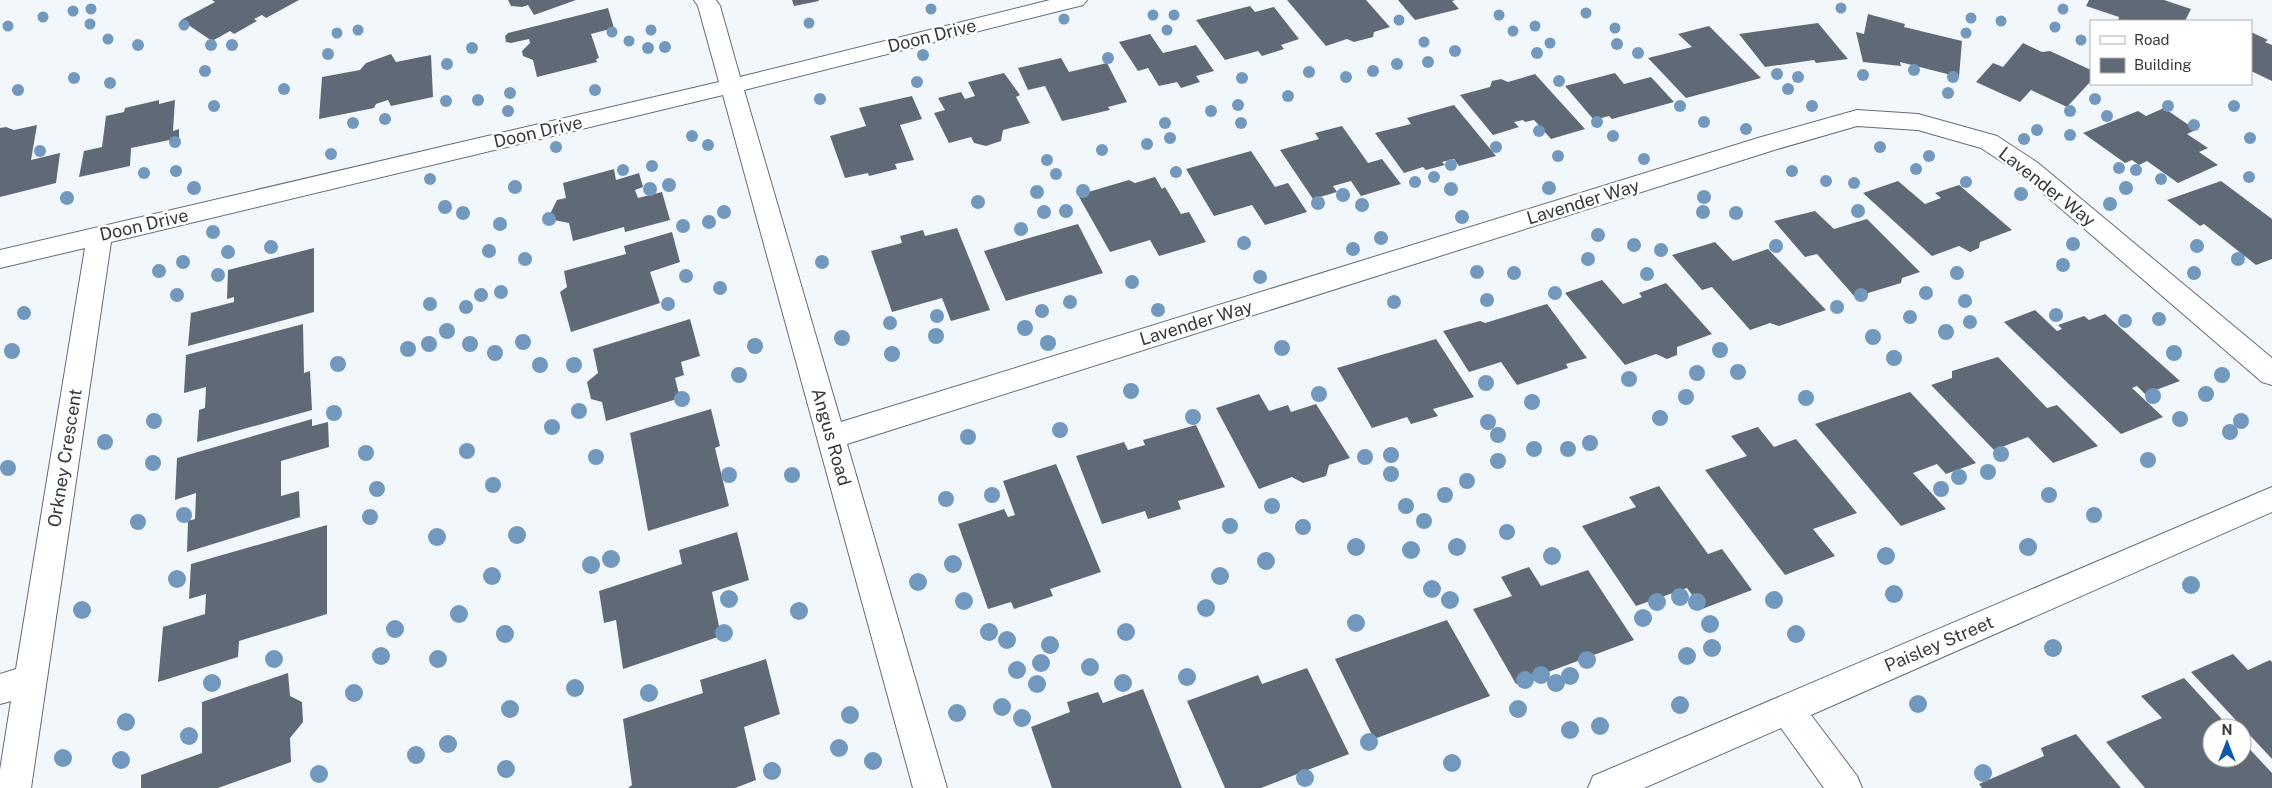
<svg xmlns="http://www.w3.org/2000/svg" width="2272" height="788" font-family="'Public Sans',sans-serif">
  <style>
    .building { fill: #606a76 }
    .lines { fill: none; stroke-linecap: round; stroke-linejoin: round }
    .minor-casing { stroke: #636d79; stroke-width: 2 }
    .minor { fill: #fff; fill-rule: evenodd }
    .tree { fill: #7398be }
    .labels { text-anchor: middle; stroke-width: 5; stroke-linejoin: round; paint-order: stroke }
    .street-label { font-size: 18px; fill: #353a3f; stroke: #fff }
  </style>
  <rect width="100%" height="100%" fill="#f2f7fc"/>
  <g class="building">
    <path d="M212,0h87l-33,18 -4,-3 -8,4 3,2 -23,13 -4,-3 -18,10 -31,-21 34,-18z"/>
    <path d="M508,0h68l-42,15 -6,-10 -6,2 -11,-1z"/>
    <path d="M792,0h26l1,1 -25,5z"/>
    <path d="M1287,0h79l24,27 -16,5 -1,5 -19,5 -7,-3 -21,7z"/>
    <path d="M1398,0h57l-3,1 7,8 -44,11z"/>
    <path d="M2089,0h75l27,9 -6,12h-67l1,-4 -33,-11z"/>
    <path d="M1250,6l5,6 19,-5 25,32 -18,6 3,4 -22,7 -4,-5 -33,9 -29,-40z"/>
    <path d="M608,8l6,20 -23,6 8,24 -3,1 1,3 -60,15 -4,-17 -10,-4 -1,-5 8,-8 -1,-4 -18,4 -5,-1 -1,-6 3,-3z"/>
    <path d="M1868,14l37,10 -1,3 58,14 -3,36 -59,-15 1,4 -38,-4 -7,-30 8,2z"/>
    <path d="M1818,23l30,36 -32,4 -2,-3 -49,7 -26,-33z"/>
    <path d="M1709,26l52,52 -75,20 -38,-40 44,-11 -14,-13z"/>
    <path d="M2251,32l17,8 -3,2 7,3v36l-21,-10z"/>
    <path d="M1150,34l13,19 33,-8 18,26 -18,5 4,6 -19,6 -4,-6 -18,4 -11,-18 -10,3 -19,-29z"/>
    <path d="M2023,43l19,9 8,-1 41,19v11l-24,26 -36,-17 -11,12 -44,-20 17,-19 10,4z"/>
    <path d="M391,54l5,8 35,-7 2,42 -42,9 -3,-6 -12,4 -2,4 -55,11 3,-42 38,-7 6,-7z"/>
    <path d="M1061,58l8,14 38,-9 20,39 -19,5 2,3 -48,11 -17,-35 -17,4 -10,-22z"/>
    <path d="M1004,73l16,22 -4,2 14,26 -27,7 -2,11 -15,5 -12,-3 -3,-6 -22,6 -15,-30 11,-3 -7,-12 23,-6 4,7 10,-3 -7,-14z"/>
    <path d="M1615,73l9,11 27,-7 23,25 -62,17 -3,-3 -15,4 -29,-34z"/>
    <path d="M1535,74l50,55 -34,10 -17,-19 -9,2 -2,-2 -9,2 5,5 -26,8 -33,-40 30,-8 2,-6 9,-2 7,3z"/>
    <path d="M912,96l10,23 -22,6 14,35 -19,4 2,5 -28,7 -1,-3 -23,5 -15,-42 36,-10 -7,-18z"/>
    <path d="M159,100v4l16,-4 -2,31 6,-2v9l-48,10 -1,18 -51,11 5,-26 18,-4 4,-31 18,-4 1,-4z"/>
    <path d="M1454,105l42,51 -37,10 -5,-7 -12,3 3,3 -19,5 -3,-3 -19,6 -29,-40 36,-9 -4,-6z"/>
    <path d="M2164,108l32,22 -9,4 21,14 -9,4 19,13 -40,18 -31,-22 -8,4 -7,-5 -7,3 -42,-30 55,-22 8,5z"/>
    <path d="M37,125l-6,35 29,-7 -4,30 -56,14v-69l6,-1 8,3z"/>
    <path d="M1342,126l26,37 14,-4 19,25 -40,12 -10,-15 -18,5 4,6 -24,7 -33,-49 39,-11 -4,-6z"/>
    <path d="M1251,151l24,36 13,-4 19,29 -42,13 -13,-20 -38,11 -28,-47z"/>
    <path d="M614,169l2,11 23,-7 4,14 -8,3 3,8 24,-6 8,28 -45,12 -1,-5 -51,14 -4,-18 -15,-3 -4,-6 7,-14 9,-2 -3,-15z"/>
    <path d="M1155,177l7,12 3,-2 16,27 8,-2 17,30 -47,14 -9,-16 -40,12 -32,-57 51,-15 6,3z"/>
    <path d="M1898,181l27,23 16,-6 -6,-5 24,-8 53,45 -32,12 -1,6 -9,4 -11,-6 -27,10 -69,-63z"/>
    <path d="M2221,181l51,38v40l-16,6 -52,-41 -4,2 -33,-26z"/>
    <path d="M1815,211l19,18 33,-10 53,53 -18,6 -1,5 -46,14 -38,-43 -12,3 -31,-36z"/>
    <path d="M1078,224l25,49 -97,28 -22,-50z"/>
    <path d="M957,228l33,82 -39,11 -9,-23 -50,14 -21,-61 31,-8 -2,-7 23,-6 2,6z"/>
    <path d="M672,232l8,30 -30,10 10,31 -89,29 -11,-40 7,-5 -3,-16 62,-17 -2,-8z"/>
    <path d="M1715,242l18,19 35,-12 58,61 -47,16 -9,-3 -20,7 -38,-43 -10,3 -30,-35z"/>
    <path d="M314,248v64l-126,34 3,-33 43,-11v-5l-7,2 1,-29z"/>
    <path d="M1602,280l21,24 19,-7 -3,-4 27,-10 46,51 -35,13v8l-10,4 -11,-5 -31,11 -60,-72z"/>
    <path d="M1547,304l40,54 -21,6 2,4 -51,17 -16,-23 -32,10 -26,-41 37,-10 5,2z"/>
    <path d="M2035,310l22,21 5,-2 -4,-4 26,-9 5,4 16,-6 75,67 -35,13 -8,-8 -5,2 31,29 -42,17 -117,-112z"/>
    <path d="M690,319l10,37 -19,6 3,13 -9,3 5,20 -74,23 -4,-19 -11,-3 -4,-17 11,-9 -5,-24z"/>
    <path d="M303,324l1,49 6,-2 2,39 -115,32 2,-32 6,-2 1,-21 -22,6 2,-38z"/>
    <path d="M1436,339l38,58 -41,12 5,7 -27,8 -4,-7 -35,11 -35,-60z"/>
    <path d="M1998,357l49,51 10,-3 41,41 -45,17 -25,-26 -34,13 -63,-65 21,-7v-7z"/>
    <path d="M1910,392l66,71 -30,11 -9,-10 -24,9 33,36 -45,17 -86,-102z"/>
    <path d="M1259,394l10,17 19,-6 3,7 25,-8 34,54 -21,7 -3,11 -23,7 -11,-6 -33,12 -43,-81z"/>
    <path d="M711,409l9,37 -5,2 14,58 -81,25 -18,-98z"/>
    <path d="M312,419v7l16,-4 1,25 -48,14v35l18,-5 1,26 -113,35 1,-31 7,-2 1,-26 -21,7 2,-42z"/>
    <path d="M1196,425l29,62 -47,14 3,8 -33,10 -3,-8 -43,13 -26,-68 48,-14 4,8 17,-5 -2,-5z"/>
    <path d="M1758,427l16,20 22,-8 61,74 -44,16 22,27 -50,19 -80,-105 42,-14 -16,-20z"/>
    <path d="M1056,464l45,108 -51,17 3,7 -39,13 -3,-7 -23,7 -30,-85 46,-15 4,8 7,-2 -12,-34z"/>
    <path d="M1659,486l49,68 14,-5 30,41 -50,19 -15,-21 -51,18 -54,-80 54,-19 -7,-10z"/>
    <path d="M327,525v89l-88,27 -1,16 -80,25 5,-55 42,-13 1,-20 -17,5 2,-35z"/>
    <path d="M737,532l12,48 -37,12 9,44 -98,33 -7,-49 -12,3 -5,-32 83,-27 -3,-14z"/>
    <path d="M1529,567l12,19 47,-16 46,70 -118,44 -43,-75 39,-13 -11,-19z"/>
    <path d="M1447,620l43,76 -116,43 -39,-80z"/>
    <path d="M2233,654l15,16 22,-10 2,2v97l-81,-87z"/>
    <path d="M766,659l14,55 -36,13 12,53 -21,8h-107l4,-3 -9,-66 80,-26 -3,-13z"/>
    <path d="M1307,668l42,86 -88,34h-36l-38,-87 71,-26 4,9z"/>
    <path d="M288,673l2,23 12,6 1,20 -13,16 1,24 -73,26h-77v-13l61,-22v-51z"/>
    <path d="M2184,678l46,50h-18v30h30v-17l30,32v15h-127l-39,-46 56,-24 -21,-22z"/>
    <path d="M1143,689l39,99h-130l-21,-61 39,-15 -3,-10 31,-10 5,11z"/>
    <path d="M2076,734l45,54h-139l-3,-4 65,-28 -3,-8z"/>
  </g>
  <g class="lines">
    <g class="minor-casing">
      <g id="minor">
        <path d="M694,0h22l4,6 20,71 310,-77h37l-4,5 -339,85 97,332 917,-284 99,-28 61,4 79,22 41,27 234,195v27l-10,-3 -240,-207 -41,-27 -63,-18 -61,-4 -83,24 -927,294 100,344h-34l-190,-693 -612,147 -80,546h-31v-18l11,-69 -11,3v-30l16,-5 69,-421 -85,20v-18l719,-168 -21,-76z"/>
        <path d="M2272,487v25l-461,203 46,61 5,12h-38l-43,-60 -137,60h-56l5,-12z"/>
      </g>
    </g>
    <use href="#minor" class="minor"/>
  </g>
  <g class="tree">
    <circle cx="1841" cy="8" r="5.5"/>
    <circle cx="91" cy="9" r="5.5"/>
    <circle cx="931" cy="9" r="5.5"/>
    <circle cx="2063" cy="9" r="5.5"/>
    <circle cx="73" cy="11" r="5.5"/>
    <circle cx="1586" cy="13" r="5.5"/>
    <circle cx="1153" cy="15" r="5.5"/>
    <circle cx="1174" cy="15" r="5.5"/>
    <circle cx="1499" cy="15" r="5.5"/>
    <circle cx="43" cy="17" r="5.5"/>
    <circle cx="1971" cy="18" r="5.5"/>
    <circle cx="1064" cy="19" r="5.5"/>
    <circle cx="1399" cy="20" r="5.5"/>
    <circle cx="2001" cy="21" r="5.5"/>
    <circle cx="809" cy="23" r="5.5"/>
    <circle cx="90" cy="24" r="5.5"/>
    <circle cx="184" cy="25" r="5.5"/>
    <circle cx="8" cy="26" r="5.5"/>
    <circle cx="1535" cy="26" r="5.5"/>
    <circle cx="2055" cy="27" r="5.5"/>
    <circle cx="1615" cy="28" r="5.5"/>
    <circle cx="358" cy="30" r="5.5"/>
    <circle cx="651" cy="30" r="5.5"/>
    <circle cx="1167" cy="30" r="5.5"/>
    <circle cx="1513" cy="31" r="5.5"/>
    <circle cx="612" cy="32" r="5.5"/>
    <circle cx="337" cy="33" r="5.5"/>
    <circle cx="1966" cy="33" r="5.5"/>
    <circle cx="108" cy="39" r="5.5"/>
    <circle cx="2081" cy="40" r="5.5"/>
    <circle cx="629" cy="41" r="5.5"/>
    <circle cx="1424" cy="42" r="5.5"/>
    <circle cx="1550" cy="43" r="5.5"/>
    <circle cx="1617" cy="44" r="6"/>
    <circle cx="138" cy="45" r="6"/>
    <circle cx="211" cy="45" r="6"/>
    <circle cx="232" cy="45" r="6"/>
    <circle cx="665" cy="47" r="6"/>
    <circle cx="472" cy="48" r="6"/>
    <circle cx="648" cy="48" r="6"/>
    <circle cx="1455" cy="51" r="6"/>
    <circle cx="1537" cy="53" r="6"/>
    <circle cx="1638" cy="53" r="6"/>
    <circle cx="328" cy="54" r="6"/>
    <circle cx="923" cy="55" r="6"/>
    <circle cx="1108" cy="58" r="6"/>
    <circle cx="1428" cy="62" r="6"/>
    <circle cx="447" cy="64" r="6"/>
    <circle cx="1397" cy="64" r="6"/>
    <circle cx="1914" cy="70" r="6"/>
    <circle cx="205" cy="71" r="6"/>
    <circle cx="1373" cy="71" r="6"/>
    <circle cx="1309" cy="72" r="6"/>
    <circle cx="1777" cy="74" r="6"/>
    <circle cx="1863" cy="75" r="6"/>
    <circle cx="1346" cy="77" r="6"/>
    <circle cx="1798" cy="77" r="6"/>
    <circle cx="1953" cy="77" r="6"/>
    <circle cx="74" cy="78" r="6"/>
    <circle cx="1242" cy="78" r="6"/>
    <circle cx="1559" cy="81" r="6"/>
    <circle cx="917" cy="82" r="6"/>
    <circle cx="110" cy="83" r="6"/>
    <circle cx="284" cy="89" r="6"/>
    <circle cx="1788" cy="89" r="6"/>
    <circle cx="18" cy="90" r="6"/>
    <circle cx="595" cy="90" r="6"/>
    <circle cx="510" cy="93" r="6"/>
    <circle cx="1948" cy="93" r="6"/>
    <circle cx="1288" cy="96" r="6"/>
    <circle cx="820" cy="99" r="6"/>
    <circle cx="2095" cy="99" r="6"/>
    <circle cx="478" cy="100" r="6"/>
    <circle cx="446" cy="101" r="6"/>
    <circle cx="1238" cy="105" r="6"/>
    <circle cx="214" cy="106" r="6"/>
    <circle cx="1680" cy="106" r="6"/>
    <circle cx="1812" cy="106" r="6"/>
    <circle cx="2168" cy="106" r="6"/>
    <circle cx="2234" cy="106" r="6"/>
    <circle cx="508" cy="111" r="6"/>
    <circle cx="1211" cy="111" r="6"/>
    <circle cx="2070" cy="111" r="6"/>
    <circle cx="2107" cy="116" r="6"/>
    <circle cx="385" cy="119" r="6"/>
    <circle cx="1597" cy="122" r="6"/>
    <circle cx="1704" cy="122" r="6"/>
    <circle cx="353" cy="123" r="6"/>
    <circle cx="1165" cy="123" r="6"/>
    <circle cx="1241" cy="123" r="6"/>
    <circle cx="2194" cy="125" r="6"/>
    <circle cx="1746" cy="129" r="6"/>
    <circle cx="2037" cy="130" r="6"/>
    <circle cx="1539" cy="131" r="6"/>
    <circle cx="2070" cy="135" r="6"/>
    <circle cx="692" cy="136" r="6"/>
    <circle cx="1613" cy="136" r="6"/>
    <circle cx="1170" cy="138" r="6"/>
    <circle cx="2250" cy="138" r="6"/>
    <circle cx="2024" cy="139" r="6"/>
    <circle cx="175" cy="142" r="6"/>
    <circle cx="1147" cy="144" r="6"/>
    <circle cx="708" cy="145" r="6"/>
    <circle cx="556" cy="147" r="6"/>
    <circle cx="1496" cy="147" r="6"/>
    <circle cx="1880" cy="147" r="6"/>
    <circle cx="1102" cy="150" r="6"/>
    <circle cx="40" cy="151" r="6"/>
    <circle cx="331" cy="154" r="6"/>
    <circle cx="1558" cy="156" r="6"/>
    <circle cx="1929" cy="156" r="6"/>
    <circle cx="1644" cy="159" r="6"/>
    <circle cx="1047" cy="160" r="6"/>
    <circle cx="1451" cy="165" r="6"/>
    <circle cx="652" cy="166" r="6"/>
    <circle cx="2119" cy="168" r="6"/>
    <circle cx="1916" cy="169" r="6"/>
    <circle cx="623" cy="170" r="6"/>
    <circle cx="2136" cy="170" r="6"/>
    <circle cx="176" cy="171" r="6"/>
    <circle cx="1792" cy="171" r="6"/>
    <circle cx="1176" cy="172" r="6"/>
    <circle cx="144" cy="173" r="6"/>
    <circle cx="1056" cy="174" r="6"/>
    <circle cx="1434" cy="177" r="6"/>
    <circle cx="2249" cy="177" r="6"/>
    <circle cx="430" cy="179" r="6"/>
    <circle cx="2161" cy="179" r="6"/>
    <circle cx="1826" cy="181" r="6"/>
    <circle cx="1415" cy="182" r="6"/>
    <circle cx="1966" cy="182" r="6"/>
    <circle cx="1854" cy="183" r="6"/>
    <circle cx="669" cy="185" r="7"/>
    <circle cx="515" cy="187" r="7"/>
    <circle cx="194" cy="188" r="7"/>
    <circle cx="1549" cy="188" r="7"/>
    <circle cx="2126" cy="188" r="7"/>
    <circle cx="650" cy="189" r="7"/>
    <circle cx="1451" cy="189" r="7"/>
    <circle cx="1083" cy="191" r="7"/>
    <circle cx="1037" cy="192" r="7"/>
    <circle cx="2021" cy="194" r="7"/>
    <circle cx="1343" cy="195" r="7"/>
    <circle cx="1704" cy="197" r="7"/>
    <circle cx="67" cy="198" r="7"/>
    <circle cx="978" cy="202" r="7"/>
    <circle cx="1318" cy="203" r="7"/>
    <circle cx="2110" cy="204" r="7"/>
    <circle cx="1362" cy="205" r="7"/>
    <circle cx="445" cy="207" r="7"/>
    <circle cx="1066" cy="211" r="7"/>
    <circle cx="1858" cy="211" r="7"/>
    <circle cx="724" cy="212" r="7"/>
    <circle cx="1044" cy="212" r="7"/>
    <circle cx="1703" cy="212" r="7"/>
    <circle cx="463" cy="213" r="7"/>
    <circle cx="1736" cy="213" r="7"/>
    <circle cx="1462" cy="217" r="7"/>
    <circle cx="549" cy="219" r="7"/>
    <circle cx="709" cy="222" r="7"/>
    <circle cx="500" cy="224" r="7"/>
    <circle cx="683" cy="226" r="7"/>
    <circle cx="1021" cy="229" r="7"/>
    <circle cx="213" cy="232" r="7"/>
    <circle cx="1598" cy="235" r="7"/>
    <circle cx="1381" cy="238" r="7"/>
    <circle cx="1244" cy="243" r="7"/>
    <circle cx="2073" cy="244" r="7"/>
    <circle cx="1634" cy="245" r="7"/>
    <circle cx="1776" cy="246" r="7"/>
    <circle cx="2197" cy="246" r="7"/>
    <circle cx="271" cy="247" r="7"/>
    <circle cx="1353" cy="249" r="7"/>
    <circle cx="1661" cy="250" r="7"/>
    <circle cx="489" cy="251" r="7"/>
    <circle cx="228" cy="252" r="7"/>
    <circle cx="525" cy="259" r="7"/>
    <circle cx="1588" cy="259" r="7"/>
    <circle cx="2238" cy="259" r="7"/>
    <circle cx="183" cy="262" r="7"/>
    <circle cx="822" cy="262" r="7"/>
    <circle cx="2063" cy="265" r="7"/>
    <circle cx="159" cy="271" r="7"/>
    <circle cx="1477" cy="272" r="7"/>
    <circle cx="1514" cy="273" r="7"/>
    <circle cx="1957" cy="273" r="7"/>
    <circle cx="2194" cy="273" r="7"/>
    <circle cx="1647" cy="274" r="7"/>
    <circle cx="218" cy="275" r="7"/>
    <circle cx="686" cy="276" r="7"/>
    <circle cx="1260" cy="277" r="7"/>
    <circle cx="1132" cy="282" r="7"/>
    <circle cx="720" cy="288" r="7"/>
    <circle cx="501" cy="292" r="7"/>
    <circle cx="1555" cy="293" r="7"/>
    <circle cx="1926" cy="293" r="7"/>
    <circle cx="177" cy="295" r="7"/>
    <circle cx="481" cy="295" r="7"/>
    <circle cx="1861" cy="295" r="7"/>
    <circle cx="1487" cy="300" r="7"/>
    <circle cx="1965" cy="301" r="7"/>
    <circle cx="1070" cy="302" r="7"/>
    <circle cx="1394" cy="302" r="7"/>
    <circle cx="430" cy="304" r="7"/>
    <circle cx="668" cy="304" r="7"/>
    <circle cx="466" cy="307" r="7"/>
    <circle cx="1837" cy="307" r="7"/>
    <circle cx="1158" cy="310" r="7"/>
    <circle cx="1042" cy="311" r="7"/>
    <circle cx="24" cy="313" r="7"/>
    <circle cx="2056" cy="315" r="7"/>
    <circle cx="937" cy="316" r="7"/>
    <circle cx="1910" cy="317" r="7"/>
    <circle cx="2159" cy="319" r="7"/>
    <circle cx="2125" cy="321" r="7"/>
    <circle cx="1970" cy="322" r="7"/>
    <circle cx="890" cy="323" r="7"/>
    <circle cx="1025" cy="328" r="8"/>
    <circle cx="447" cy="331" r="8"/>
    <circle cx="1946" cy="332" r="8"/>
    <circle cx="936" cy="336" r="8"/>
    <circle cx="1873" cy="337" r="8"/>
    <circle cx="842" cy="338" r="8"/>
    <circle cx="523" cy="342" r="8"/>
    <circle cx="1048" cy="343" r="8"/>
    <circle cx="429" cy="344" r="8"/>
    <circle cx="470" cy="344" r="8"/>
    <circle cx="755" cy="346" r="8"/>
    <circle cx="1282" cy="348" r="8"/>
    <circle cx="408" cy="349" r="8"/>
    <circle cx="1720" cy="350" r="8"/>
    <circle cx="12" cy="351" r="8"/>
    <circle cx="495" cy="353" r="8"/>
    <circle cx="2174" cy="353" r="8"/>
    <circle cx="892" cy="354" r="8"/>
    <circle cx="1894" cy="358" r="8"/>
    <circle cx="338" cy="364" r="8"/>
    <circle cx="540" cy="365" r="8"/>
    <circle cx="574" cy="365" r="8"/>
    <circle cx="1738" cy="372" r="8"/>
    <circle cx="1697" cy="373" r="8"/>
    <circle cx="739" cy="375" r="8"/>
    <circle cx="2222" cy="375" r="8"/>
    <circle cx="1629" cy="379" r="8"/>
    <circle cx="1486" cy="383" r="8"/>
    <circle cx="1131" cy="391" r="8"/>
    <circle cx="1319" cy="394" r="8"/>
    <circle cx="2206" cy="394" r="8"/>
    <circle cx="2153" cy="396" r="8"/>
    <circle cx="1686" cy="397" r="8"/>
    <circle cx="1806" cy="398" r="8"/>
    <circle cx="682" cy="399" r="8"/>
    <circle cx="1532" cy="402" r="8"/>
    <circle cx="579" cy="411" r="8"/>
    <circle cx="334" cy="413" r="8"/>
    <circle cx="1193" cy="417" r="8"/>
    <circle cx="1660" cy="418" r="8"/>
    <circle cx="2180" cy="419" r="8"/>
    <circle cx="154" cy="421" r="8"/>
    <circle cx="2241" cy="421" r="8"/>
    <circle cx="1488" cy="422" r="8"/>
    <circle cx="552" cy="427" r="8"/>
    <circle cx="1060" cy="430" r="8"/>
    <circle cx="2230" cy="432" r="8"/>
    <circle cx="1498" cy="435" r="8"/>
    <circle cx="968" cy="437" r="8"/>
    <circle cx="105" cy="442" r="8"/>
    <circle cx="1590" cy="443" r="8"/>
    <circle cx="1534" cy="449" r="8"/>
    <circle cx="1568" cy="449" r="8"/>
    <circle cx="467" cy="451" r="8"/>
    <circle cx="366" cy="453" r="8"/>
    <circle cx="2001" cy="454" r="8"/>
    <circle cx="1391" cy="455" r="8"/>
    <circle cx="596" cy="457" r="8"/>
    <circle cx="1365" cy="457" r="8"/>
    <circle cx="2148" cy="460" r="8"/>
    <circle cx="1498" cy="461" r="8"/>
    <circle cx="153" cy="463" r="8"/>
    <circle cx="8" cy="468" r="8"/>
    <circle cx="1988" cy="472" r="8"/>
    <circle cx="1391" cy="474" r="8"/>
    <circle cx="729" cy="475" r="8"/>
    <circle cx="792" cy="475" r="8"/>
    <circle cx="1959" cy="477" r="8"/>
    <circle cx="1467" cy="481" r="8"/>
    <circle cx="493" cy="485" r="8"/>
    <circle cx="377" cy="489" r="8"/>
    <circle cx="1941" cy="489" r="8"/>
    <circle cx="992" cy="495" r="8"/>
    <circle cx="1445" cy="495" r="8"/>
    <circle cx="2049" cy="495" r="8"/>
    <circle cx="946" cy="499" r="8"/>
    <circle cx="1272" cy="506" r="8"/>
    <circle cx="1406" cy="506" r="8"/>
    <circle cx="184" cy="515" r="8"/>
    <circle cx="2094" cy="515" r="8"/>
    <circle cx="370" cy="517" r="8"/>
    <circle cx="1424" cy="521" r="8"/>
    <circle cx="138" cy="522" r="8"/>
    <circle cx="1230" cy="526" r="8"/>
    <circle cx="1303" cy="527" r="8"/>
    <circle cx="1507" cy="532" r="8"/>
    <circle cx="517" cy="535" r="9"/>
    <circle cx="437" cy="537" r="9"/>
    <circle cx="1356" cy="547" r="9"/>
    <circle cx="1457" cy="547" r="9"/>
    <circle cx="2028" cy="547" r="9"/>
    <circle cx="1411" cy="550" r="9"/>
    <circle cx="1552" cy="556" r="9"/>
    <circle cx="1886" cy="556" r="9"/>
    <circle cx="611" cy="559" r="9"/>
    <circle cx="1266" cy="561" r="9"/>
    <circle cx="953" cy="564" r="9"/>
    <circle cx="591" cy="565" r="9"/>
    <circle cx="492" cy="576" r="9"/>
    <circle cx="1220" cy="576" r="9"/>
    <circle cx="177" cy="579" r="9"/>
    <circle cx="918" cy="582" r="9"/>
    <circle cx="2191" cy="585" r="9"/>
    <circle cx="1432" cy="589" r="9"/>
    <circle cx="1894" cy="594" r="9"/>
    <circle cx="1680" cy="597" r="9"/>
    <circle cx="729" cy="599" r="9"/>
    <circle cx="1450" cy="600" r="9"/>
    <circle cx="1774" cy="600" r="9"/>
    <circle cx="964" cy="601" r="9"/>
    <circle cx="1657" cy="602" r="9"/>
    <circle cx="1697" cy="602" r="9"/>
    <circle cx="1206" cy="608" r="9"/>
    <circle cx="82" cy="610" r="9"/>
    <circle cx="799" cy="611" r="9"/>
    <circle cx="459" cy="614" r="9"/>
    <circle cx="1643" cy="618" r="9"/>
    <circle cx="1356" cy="623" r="9"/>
    <circle cx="1710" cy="624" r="9"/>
    <circle cx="395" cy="629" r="9"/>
    <circle cx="989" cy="632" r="9"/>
    <circle cx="1126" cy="632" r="9"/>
    <circle cx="724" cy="633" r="9"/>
    <circle cx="505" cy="634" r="9"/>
    <circle cx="1796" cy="634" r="9"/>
    <circle cx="1007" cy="640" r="9"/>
    <circle cx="1050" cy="645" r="9"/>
    <circle cx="1712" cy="648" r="9"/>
    <circle cx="2053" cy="648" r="9"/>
    <circle cx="381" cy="656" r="9"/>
    <circle cx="1687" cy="656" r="9"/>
    <circle cx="274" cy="659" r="9"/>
    <circle cx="438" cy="659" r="9"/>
    <circle cx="1587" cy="660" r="9"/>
    <circle cx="1041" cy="663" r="9"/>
    <circle cx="1090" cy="667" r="9"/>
    <circle cx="1017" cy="670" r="9"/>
    <circle cx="1541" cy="675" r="9"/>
    <circle cx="1570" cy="676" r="9"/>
    <circle cx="1187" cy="677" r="9"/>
    <circle cx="1525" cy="680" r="9"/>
    <circle cx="212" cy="683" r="9"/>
    <circle cx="1123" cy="683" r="9"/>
    <circle cx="1556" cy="683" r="9"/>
    <circle cx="1037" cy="684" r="9"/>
    <circle cx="575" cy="688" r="9"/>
    <circle cx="354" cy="693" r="9"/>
    <circle cx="649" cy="693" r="9"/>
    <circle cx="1918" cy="704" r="9"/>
    <circle cx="1680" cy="705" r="9"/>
    <circle cx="1002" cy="707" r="9"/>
    <circle cx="510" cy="709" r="9"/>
    <circle cx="1518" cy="709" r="9"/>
    <circle cx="957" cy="713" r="9"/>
    <circle cx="850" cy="715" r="9"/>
    <circle cx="1022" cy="718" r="9"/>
    <circle cx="126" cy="722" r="9"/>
    <circle cx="1600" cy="726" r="9"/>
    <circle cx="1570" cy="730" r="9"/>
    <circle cx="189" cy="736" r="9"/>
    <circle cx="1369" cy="742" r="9"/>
    <circle cx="448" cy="744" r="9"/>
    <circle cx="839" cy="748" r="9"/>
    <circle cx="416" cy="755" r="9"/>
    <circle cx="63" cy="758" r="9"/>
    <circle cx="121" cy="760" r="9"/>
    <circle cx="873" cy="761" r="9"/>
    <circle cx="1452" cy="763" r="9"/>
    <circle cx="506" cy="769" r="9"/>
    <circle cx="772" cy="771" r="9"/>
    <circle cx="1983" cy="773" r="9"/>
    <circle cx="319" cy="774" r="9"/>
    <circle cx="1305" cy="778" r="9"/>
  </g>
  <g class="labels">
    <g class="street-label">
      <text transform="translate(932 36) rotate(-14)" y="6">Doon Drive</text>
      <text transform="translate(538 132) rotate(-13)" y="6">Doon Drive</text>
      <text transform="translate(2047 187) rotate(38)" y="6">Lavender Way</text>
      <text transform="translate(1583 202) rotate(-17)" y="6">Lavender Way</text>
      <text transform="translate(144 225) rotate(-13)" y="6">Doon Drive</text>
      <text transform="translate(1196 323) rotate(-17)" y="6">Lavender Way</text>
      <text transform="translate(831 437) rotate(74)" y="6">Angus Road</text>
      <text transform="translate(65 458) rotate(-81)" y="6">Orkney Crescent</text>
      <text transform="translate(1939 644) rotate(-23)" y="6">Paisley Street</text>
    </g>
  </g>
  <rect x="2090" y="20" width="162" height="65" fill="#ffffff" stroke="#aeb0b2"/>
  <rect x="2100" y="36" width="25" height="8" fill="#ffffff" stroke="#aeb0b2"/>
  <text x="2134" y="45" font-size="15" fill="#353a3f">Road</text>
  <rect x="2100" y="58" width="25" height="15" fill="#606a76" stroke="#aeb0b2"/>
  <text x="2134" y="70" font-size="15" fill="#353a3f">Building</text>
  <g transform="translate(2227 743)"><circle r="24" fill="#ffffff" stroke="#aeb0b2"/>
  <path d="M0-4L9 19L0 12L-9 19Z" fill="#0d59a8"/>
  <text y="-8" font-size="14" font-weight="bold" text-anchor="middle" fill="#353a3f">N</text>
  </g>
</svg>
